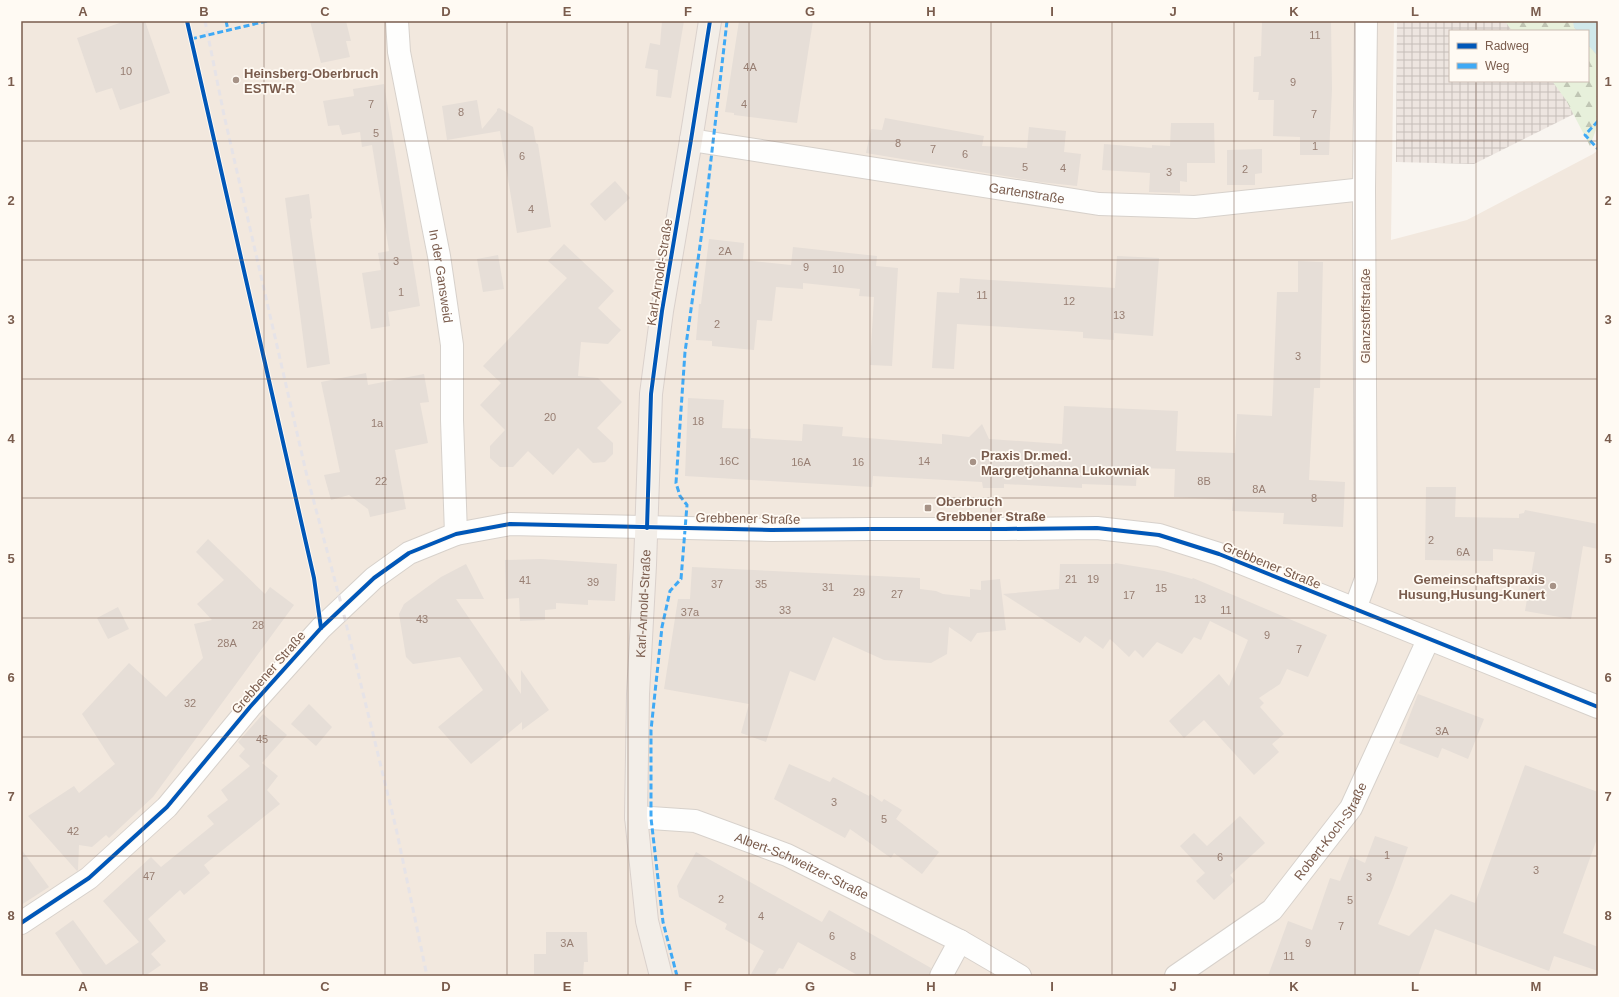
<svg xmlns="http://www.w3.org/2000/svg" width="1619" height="997" font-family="Helvetica,sans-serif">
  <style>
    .residential { fill: #f2e8de }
    .industrial { fill: url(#industrial-grid); fill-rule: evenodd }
    .forest { fill: url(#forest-firs) }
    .water { fill: #d0e8ea }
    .building { fill: #e6ded7 }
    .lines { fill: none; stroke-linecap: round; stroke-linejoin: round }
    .minor-casing { stroke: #d7d1cb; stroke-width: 24 }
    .major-casing { stroke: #dad1cc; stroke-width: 24 }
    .minor { stroke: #fefefd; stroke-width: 22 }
    .major { stroke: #f3eee8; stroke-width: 22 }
    .rail { stroke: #e6e3e7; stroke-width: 3; stroke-dasharray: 6 4; stroke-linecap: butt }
    .quiet { stroke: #3fa9f5; stroke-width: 3; stroke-dasharray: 6 3; stroke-linecap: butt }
    .cycleway-casing { stroke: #fffaf3; stroke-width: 6 }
    .cycleway { stroke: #0057b8; stroke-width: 4 }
    .grid { fill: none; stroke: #7a5c4d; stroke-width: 1; stroke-opacity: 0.55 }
    .poi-dot { fill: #a69286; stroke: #fffaf3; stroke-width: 1.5 }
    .labels { text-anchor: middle; stroke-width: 3.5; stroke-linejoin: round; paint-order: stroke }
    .number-label { font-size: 11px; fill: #977e72 }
    .poi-label { font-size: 13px; font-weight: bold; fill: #7a5c4d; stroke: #fffaf3; text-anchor: start }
    .street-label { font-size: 13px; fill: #7a5c4d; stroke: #fffaf3 }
    .neatline { fill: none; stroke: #7a5c4d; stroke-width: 1.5 }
    .grid-label { font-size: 13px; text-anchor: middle; font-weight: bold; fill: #7a5c4d }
  </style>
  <defs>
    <pattern id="industrial-grid" width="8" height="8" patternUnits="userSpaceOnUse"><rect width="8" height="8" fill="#ede5e0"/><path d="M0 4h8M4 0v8" fill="none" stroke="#c5bdb8"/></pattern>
    <pattern id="forest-firs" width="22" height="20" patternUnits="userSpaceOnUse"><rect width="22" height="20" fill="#e7f0db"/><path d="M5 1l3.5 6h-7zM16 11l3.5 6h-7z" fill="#c0c6b4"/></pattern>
  </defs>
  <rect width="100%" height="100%" fill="#f9f5f0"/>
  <path class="residential" d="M21,21h1373l-3,219 76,-20 126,-66 5,-4v826h-1577z"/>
  <path class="industrial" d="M1397,21h201v72l-14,16 -110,55 -78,-2zM1450,31h138v50h-138z"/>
  <g class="forest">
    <path d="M1505,21h68l1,6 3,4h-65z"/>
    <path d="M1588,45l10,11v68l-8,22 -24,-46 -14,-19h36z"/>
  </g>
  <path class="water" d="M1573,21h25v35l-10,-11v-14h-11l-3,-4z"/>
  <g class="building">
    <path d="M125,21h20l25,72 -50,17 -8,-22 -16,5 -19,-55z"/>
    <path d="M310,21h36l5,20h-5l4,16 -29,6z"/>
    <path d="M662,21h22l-13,77 -15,-2 2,-26 -13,-2 5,-25 10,2z"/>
    <path d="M739,21h74l-16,102 -63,-8v-2l-9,-1z"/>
    <path d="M1262,21h69l1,68 -3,66h-29v-18l-27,-1 1,-36h-16l1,-8h-6l1,-35 7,-1z"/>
    <path d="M384,84l36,222 -32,6 2,14 -19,3 -9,-56 19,-3 -3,-17 11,-2 -17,-106 -10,2 -2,-15 -18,3 -3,-10 -11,1 -5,-25 31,-5 -1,-7z"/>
    <path d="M477,100l5,29 15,-18v-2l2,-1 34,19 3,16 2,1 13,83 -34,6 -17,-102 -53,9 -5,-34z"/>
    <path d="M885,118l99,18 -2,10 45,2 2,-21 37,4 -2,21 17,2 -4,32 -37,-4 -174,-29 5,-24 11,1z"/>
    <path d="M1171,123h43l1,40h-28v19l-7,-1v12l-31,-1 1,-19 -48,-3 2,-26 48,4v-3l18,1z"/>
    <path d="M1262,149v24l-7,1v11h-28v-35z"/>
    <path d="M615,181l15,17 -25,23 -15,-17z"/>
    <path d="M309,194l3,24 -2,1 20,145 -23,4 -22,-170z"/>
    <path d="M709,239l35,4 -1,17 48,5 2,-18 84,9 -1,10 22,2 -6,98 -22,-1 4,-68 -15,-1 1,-7 -57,-6v6l-27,-2 -4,34 -15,-1 -3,30 -42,-4v-5l-16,-1 3,-36h2z"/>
    <path d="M564,244l50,47 -16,17 23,22 -13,14 -27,-2 -3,34 20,2 24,24 -25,26 16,15v11l-8,8 -12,1 -15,-15 -25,27 -25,-24 -15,16h-13l-10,-9v-12l15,-16 -25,-25 21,-22 -18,-17 84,-88 -19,-17z"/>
    <path d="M498,255l6,34 -21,3 -6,-33z"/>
    <path d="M1117,256l42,2 -6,78 -39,-3v7l-31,-2v-6l-126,-8 -3,45 -22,-1 5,-76 22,1 1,-15 155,10z"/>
    <path d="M1298,261l25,1 -3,126h-6l-5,92 36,2 -2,45 -60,-3 1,-11 -52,-2 1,-11 -59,-3 1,-28 -38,-1 -1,18 -54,-2v4l-78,-4v4h-21l-1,-6 -109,-6 -1,11 -187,-11 3,-78 36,2 -2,28 29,1v9l51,3 1,-17 40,3 -1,9 100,8v-10l27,3 13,-13 7,15 73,5 2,-38 114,5 -2,40 59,2 2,-39 35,2 5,-124h21z"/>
    <path d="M366,373l2,12 56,-11 5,28 -9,1 8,40 -33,7 11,59 -36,8 -2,-8 -19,-14 -18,5 -7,-25 16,-3 -19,-90z"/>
    <path d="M1426,487h30l-1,30 64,1v-4l5,-1 1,-3 73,14v25l-15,-3 -12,73 -46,-8 10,-59 -42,-3v12l-68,-1z"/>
    <path d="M208,539l57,55 5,-7 24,18 -141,192 -44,41 -3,-3 -14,12 -13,-2 -1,25 -1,1 -49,-55 46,-30 5,7 36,-29 -4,-5 -29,-45 47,-51 37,34 37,-39 -9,-34 18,-4 -15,-16 27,-24 -28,-28z"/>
    <path d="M505,560l36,-1 76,5 -2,37 -27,-1v5l-32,-2v6l-11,1v10l-25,1 -1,-23 -13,1z"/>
    <path d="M1115,563l49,8 28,8 1,-1 134,57 -19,42 -21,-8 -7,15 -21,14 5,5 -4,4 24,27 -12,10 7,8 -25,23 -50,-55 -20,18 -15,-17 50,-47 10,12 19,-46 -38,-19 -9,19 -7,-3 -12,17 -25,-12 -14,16 -8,-8 -6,7 -19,-18 -7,10 -18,-13 -5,7 -77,-49 56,-5 1,-25h55z"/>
    <path d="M466,564l18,35h-28l65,95v-24l28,40 -27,20v-8l-51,42 -33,-37 45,-37 -23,-33 -47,7 -7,-7 -7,-43 5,-10 37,-27z"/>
    <path d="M692,567l228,11v11l16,2 7,3 27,3v-8l11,1v-9l19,-2 6,51 -29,3 -6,9 -22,-15 -2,27 -16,9 -47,-3 -51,-23 -18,44 -25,-10 -24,71 -25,-9 8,-29 -85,-15 14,-90h12z"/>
    <path d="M118,607l11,22 -21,10 -11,-21z"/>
    <path d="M1418,694l66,25 -16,40 -26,-11 -4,10 -39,-15z"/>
    <path d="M309,704l23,23 -16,19 -25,-22z"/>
    <path d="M263,714l24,21 -25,28 16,13 -11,14 13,14 -76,61 6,8 -26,22 -4,-5 -32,29 18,22 -15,13 10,11 -16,11h-61l-29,-43 18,-13 33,45 33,-23 -36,-41 48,-44 10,10 53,-43 -7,-8 21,-16 -7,-10 29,-24 -11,-10 6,-7 -7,-7z"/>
    <path d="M789,764l41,18 3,-5 36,19 1,-2 12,8 2,-3 18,11 -6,9 43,33 -17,22 -28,-21 -3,5 -41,-29 -5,9 -71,-39z"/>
    <path d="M1525,765l73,27v44l-35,97 35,14v24l-44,-15 -5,15 -114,-42 -17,47h-150l20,-55 24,9 18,-52 10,3 10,-25 15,7 10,-27 33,11 -15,41 -15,36 31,12 42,-42 24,9z"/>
    <path d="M1240,816l25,27 -35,32 5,6 -21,19 -18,-19 9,-8 -25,-27 14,-13 13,13z"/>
    <path d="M21,849l28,38 -28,18z"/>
    <path d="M696,852l126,70 7,-12 102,58 -2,8h-70l-61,-34 -15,27 -4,-1 -5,8h-24l14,-25 -39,-22 2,-5 -48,-27 -2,-11z"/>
    <path d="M546,932h41l1,30h-4l-1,14h-49v-22h12z"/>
  </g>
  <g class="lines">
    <g class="minor-casing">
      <g id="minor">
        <path id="s1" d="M397,21l2,31 40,204 13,89v75l4,114"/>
        <path id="s2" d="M691,140l408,64 96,3 169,-18"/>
        <path d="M1355,609l11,-30 -2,-390 2,-168"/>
        <path id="s3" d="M636,817l59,4 92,34 173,86 60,35"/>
        <path d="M21,923l68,-45 78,-71 83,-100 71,-79 53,-50 35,-25 47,-19 54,-10 261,6 100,-1h134l92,-1 62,7 60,19 379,153"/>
        <path d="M941,976l19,-35"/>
        <path id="s4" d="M1176,976l96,-66 79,-102 77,-168"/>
      </g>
    </g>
    <g class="major-casing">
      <g id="major">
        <path id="s5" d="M661,976l-14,-55 -11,-104 2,-123 7,-129 6,-171 11,-83 29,-171 19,-119"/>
      </g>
    </g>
    <use href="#minor" class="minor"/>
    <use href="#major" class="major"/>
    <path class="rail" d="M205,21l19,94 82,357 36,135 54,221 31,148"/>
    <g class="quiet">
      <path d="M226,21l2,9"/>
      <path d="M191,39l76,-18"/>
      <path d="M1598,121l-13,14 13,14"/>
      <path d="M677,976l-14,-54 -12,-104v-88l11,-103 8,-36 11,-12 6,-74 -7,-9 -4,-13 9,-131 21,-149 21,-182"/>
    </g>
    <g class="cycleway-casing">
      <g id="cycleway">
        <path d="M187,21l127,557 7,50"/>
        <path d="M647,528l4,-134 11,-83 29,-171 19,-119"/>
        <path d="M21,923l68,-45 78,-71 83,-100 71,-79 53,-50 35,-25 47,-19 54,-10 261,6 100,-1h134l92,-1 62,7 60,19 379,153"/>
      </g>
    </g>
    <use href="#cycleway" class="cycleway"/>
  </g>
  <path class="grid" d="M143,21v955M264,21v955M385,21v955M507,21v955M628,21v955M749,21v955M870,21v955M991,21v955M1112,21v955M1234,21v955M1355,21v955M1476,21v10M1476,81v895M21,141h1577M21,260h1577M21,379h1577M21,498h1577M21,618h1577M21,737h1577M21,856h1577"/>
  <g class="poi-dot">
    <circle cx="236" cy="80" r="4"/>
    <circle cx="973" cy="462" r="4"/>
    <rect x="924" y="504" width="8" height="8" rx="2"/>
    <circle cx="1553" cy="586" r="4"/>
  </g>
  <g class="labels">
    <g class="number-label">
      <text x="1315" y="39">11</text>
      <text x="750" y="71">4A</text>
      <text x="126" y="75">10</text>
      <text x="1293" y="86">9</text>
      <text x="371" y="108">7</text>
      <text x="744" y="108">4</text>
      <text x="461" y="116">8</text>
      <text x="1314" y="118">7</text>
      <text x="376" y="137">5</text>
      <text x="898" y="147">8</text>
      <text x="1315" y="150">1</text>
      <text x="933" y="153">7</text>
      <text x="965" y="158">6</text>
      <text x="522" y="160">6</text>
      <text x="1025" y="171">5</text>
      <text x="1063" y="172">4</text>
      <text x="1245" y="173">2</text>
      <text x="1169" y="176">3</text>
      <text x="531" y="213">4</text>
      <text x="725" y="255">2A</text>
      <text x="396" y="265">3</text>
      <text x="806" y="271">9</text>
      <text x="838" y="273">10</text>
      <text x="401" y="296">1</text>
      <text x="982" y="299">11</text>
      <text x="1069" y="305">12</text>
      <text x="1119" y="319">13</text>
      <text x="717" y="328">2</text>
      <text x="1298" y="360">3</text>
      <text x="550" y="421">20</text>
      <text x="698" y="425">18</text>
      <text x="377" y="427">1a</text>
      <text x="729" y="465">16C</text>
      <text x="924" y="465">14</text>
      <text x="801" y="466">16A</text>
      <text x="858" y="466">16</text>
      <text x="381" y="485">22</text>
      <text x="1204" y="485">8B</text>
      <text x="1259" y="493">8A</text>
      <text x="1314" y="502">8</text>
      <text x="1431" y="544">2</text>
      <text x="1463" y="556">6A</text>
      <text x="1071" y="583">21</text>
      <text x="1093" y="583">19</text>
      <text x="525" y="584">41</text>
      <text x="593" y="586">39</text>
      <text x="717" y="588">37</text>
      <text x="761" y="588">35</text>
      <text x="828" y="591">31</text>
      <text x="1161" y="592">15</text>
      <text x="859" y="596">29</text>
      <text x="897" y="598">27</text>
      <text x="1129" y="599">17</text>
      <text x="1200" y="603">13</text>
      <text x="785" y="614">33</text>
      <text x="1226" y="614">11</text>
      <text x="690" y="616">37a</text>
      <text x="422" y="623">43</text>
      <text x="258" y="629">28</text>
      <text x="1267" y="639">9</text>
      <text x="227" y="647">28A</text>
      <text x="1299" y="653">7</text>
      <text x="190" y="707">32</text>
      <text x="1442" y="735">3A</text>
      <text x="262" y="743">45</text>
      <text x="834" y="806">3</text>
      <text x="884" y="823">5</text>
      <text x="73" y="835">42</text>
      <text x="1387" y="859">1</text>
      <text x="1220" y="861">6</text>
      <text x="1536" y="874">3</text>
      <text x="149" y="880">47</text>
      <text x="1369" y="881">3</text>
      <text x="721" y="903">2</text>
      <text x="1350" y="904">5</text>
      <text x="761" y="920">4</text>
      <text x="1341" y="930">7</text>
      <text x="832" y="940">6</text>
      <text x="567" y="947">3A</text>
      <text x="1308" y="947">9</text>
      <text x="853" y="960">8</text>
      <text x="1289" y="960">11</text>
    </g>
    <g class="poi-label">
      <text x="244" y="78">Heinsberg-Oberbruch<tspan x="244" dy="15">ESTW-R</tspan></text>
      <text x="981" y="460">Praxis Dr.med.<tspan x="981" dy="15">Margretjohanna Lukowniak</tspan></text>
      <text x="936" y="506">Oberbruch<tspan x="936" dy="15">Grebbener Straße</tspan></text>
      <text x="1545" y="584" text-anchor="end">Gemeinschaftspraxis<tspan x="1545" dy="15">Husung,Husung-Kunert</tspan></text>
    </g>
    <g class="street-label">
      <text dy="5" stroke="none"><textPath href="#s2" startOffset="340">Gartenstraße</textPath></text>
      <text transform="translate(659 272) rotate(-81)" y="5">Karl-Arnold-Straße</text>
      <text dy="5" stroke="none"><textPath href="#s1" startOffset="259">In der Gansweid</textPath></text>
      <text transform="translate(1365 316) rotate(-90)" y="5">Glanzstoffstraße</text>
      <text transform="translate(748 518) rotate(1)" y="5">Grebbener Straße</text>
      <text transform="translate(1272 565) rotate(22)" y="5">Grebbener Straße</text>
      <text dy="5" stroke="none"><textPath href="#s5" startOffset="375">Karl-Arnold-Straße</textPath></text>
      <text transform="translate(268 672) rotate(-49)" y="5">Grebbener Straße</text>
      <text dy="5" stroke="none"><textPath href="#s4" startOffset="215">Robert-Koch-Straße</textPath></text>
      <text dy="5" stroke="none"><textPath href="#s3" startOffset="175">Albert-Schweitzer-Straße</textPath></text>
    </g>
  </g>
  <rect width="1619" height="997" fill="none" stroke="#fffaf3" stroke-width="44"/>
  <rect x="1449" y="30" width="140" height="52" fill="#fffaf3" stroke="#cabbb1"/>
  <rect x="1457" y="43" width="20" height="6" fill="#0057b8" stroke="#cabbb1"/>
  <text x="1485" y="50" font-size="12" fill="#7a5c4d">Radweg</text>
  <rect x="1457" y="63" width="20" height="6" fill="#3fa9f5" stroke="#cabbb1"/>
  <text x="1485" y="70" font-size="12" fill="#7a5c4d">Weg</text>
  <rect x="22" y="22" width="1575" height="953" class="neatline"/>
  <g class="grid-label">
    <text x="83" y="16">A</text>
    <text x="204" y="16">B</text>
    <text x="325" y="16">C</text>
    <text x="446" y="16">D</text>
    <text x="567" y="16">E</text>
    <text x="688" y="16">F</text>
    <text x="810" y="16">G</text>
    <text x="931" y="16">H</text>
    <text x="1052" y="16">I</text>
    <text x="1173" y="16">J</text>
    <text x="1294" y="16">K</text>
    <text x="1415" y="16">L</text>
    <text x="1536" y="16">M</text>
    <text x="11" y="86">1</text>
    <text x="1608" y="86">1</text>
    <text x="11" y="205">2</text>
    <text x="1608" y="205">2</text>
    <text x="11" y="324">3</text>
    <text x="1608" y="324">3</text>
    <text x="11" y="443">4</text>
    <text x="1608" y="443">4</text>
    <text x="11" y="563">5</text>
    <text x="1608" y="563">5</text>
    <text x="11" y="682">6</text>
    <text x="1608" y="682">6</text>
    <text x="11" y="801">7</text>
    <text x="1608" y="801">7</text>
    <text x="11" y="920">8</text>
    <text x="1608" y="920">8</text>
    <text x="83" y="991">A</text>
    <text x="204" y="991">B</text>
    <text x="325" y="991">C</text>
    <text x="446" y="991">D</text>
    <text x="567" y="991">E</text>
    <text x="688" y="991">F</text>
    <text x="810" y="991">G</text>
    <text x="931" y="991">H</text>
    <text x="1052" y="991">I</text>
    <text x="1173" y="991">J</text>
    <text x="1294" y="991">K</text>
    <text x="1415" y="991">L</text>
    <text x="1536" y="991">M</text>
  </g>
</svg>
